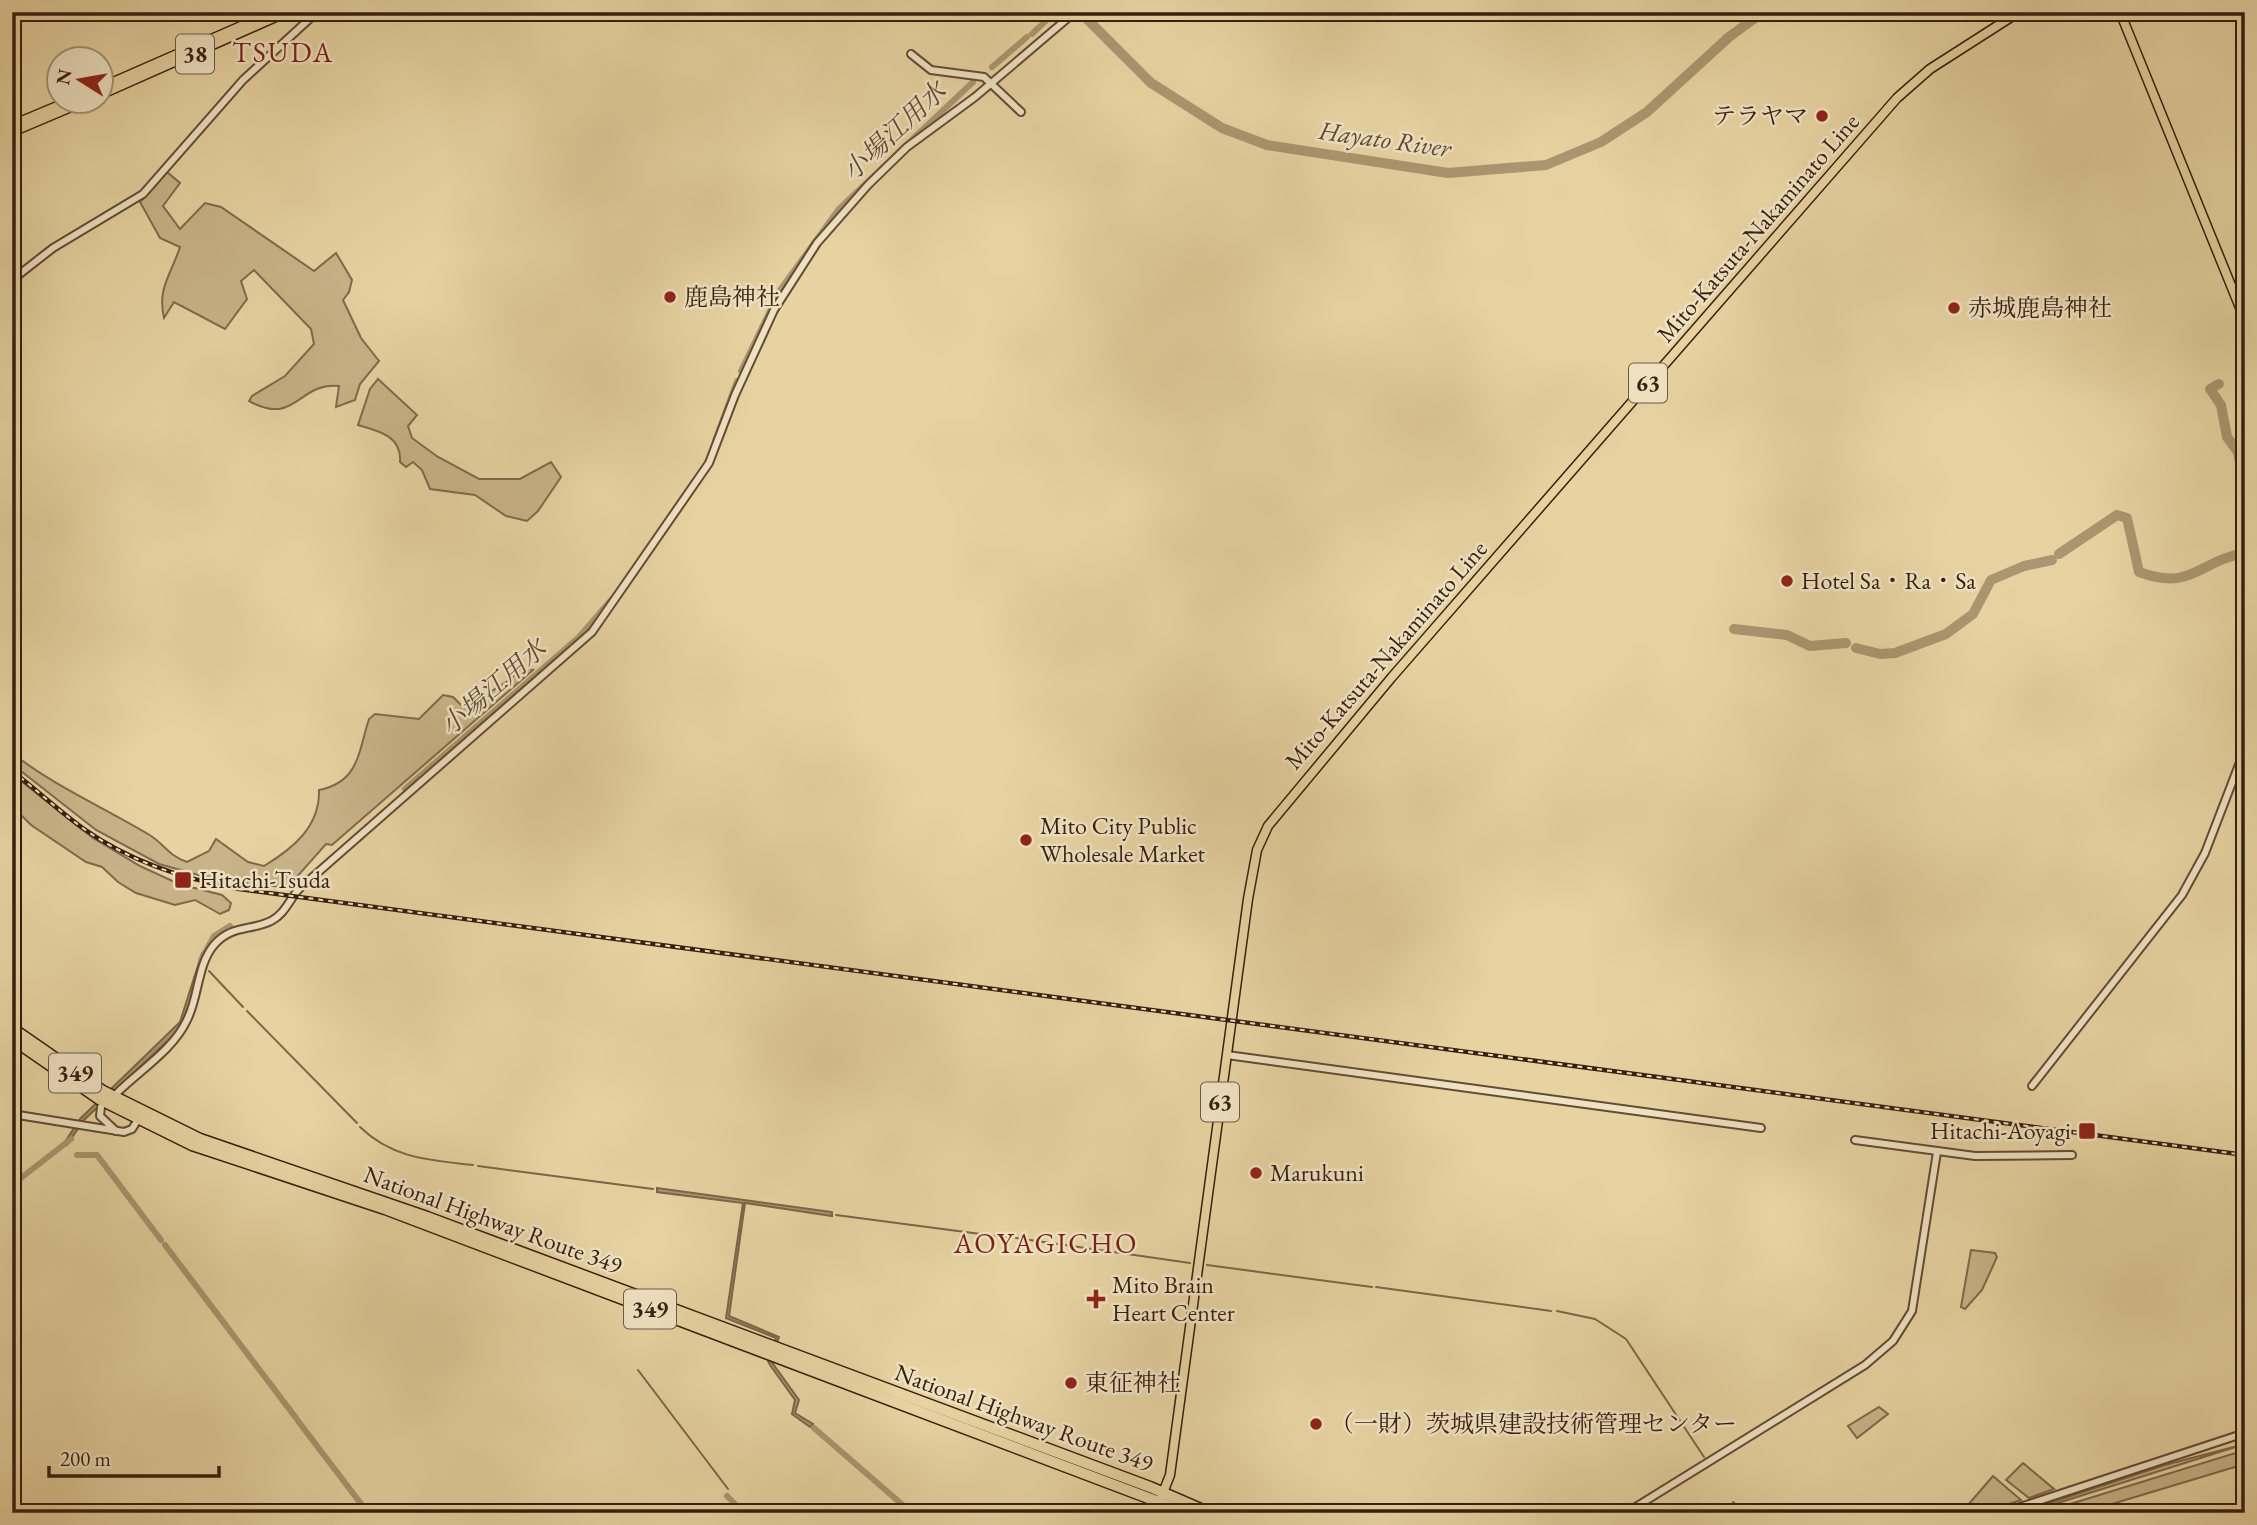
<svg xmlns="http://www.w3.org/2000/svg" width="2257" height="1525" font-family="'EB Garamond','Noto Serif JP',serif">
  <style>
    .green { fill: #c9b489; stroke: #7f6a4c; stroke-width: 2 }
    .water { fill: #aa9670; stroke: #7b6649; stroke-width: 2 }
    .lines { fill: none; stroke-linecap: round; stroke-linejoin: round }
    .stream { stroke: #7b6649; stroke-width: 2 }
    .canal { stroke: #aa9670; stroke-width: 6 }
    .river { stroke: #aa9670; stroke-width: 10 }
    .minor-casing { stroke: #624c33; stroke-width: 10 }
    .major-casing { stroke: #351f0e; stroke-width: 11 }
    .highway-casing { stroke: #351f0e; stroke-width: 13 }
    .minor { stroke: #efe2c3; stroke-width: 6 }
    .major { stroke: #e7d3a2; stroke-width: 8 }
    .highway { stroke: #e7d3a2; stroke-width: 10 }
    .rail-casing { stroke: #351f0e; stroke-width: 4.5 }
    .rail { stroke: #efe2c3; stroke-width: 2; stroke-dasharray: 5; stroke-linecap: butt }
    .poi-dot { fill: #8f2418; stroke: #efe2c3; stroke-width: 2.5 }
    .labels { text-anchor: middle; stroke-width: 5; stroke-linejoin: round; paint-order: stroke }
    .shield { fill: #efe2c3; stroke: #6d5a44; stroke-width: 2 }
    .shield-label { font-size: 23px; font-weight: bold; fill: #351f0e }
    .poi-label { font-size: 24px; fill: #351f0e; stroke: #efe2c3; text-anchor: start }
    .street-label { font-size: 24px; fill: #351f0e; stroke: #efe2c3 }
    .water-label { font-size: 26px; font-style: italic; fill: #5e4930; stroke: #efe2c3 }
    .quarter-label { font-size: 28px; letter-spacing: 2px; fill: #7a1f14; stroke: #efe2c3 }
  </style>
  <rect width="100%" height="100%" fill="#e7d3a2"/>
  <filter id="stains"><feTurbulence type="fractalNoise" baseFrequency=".00286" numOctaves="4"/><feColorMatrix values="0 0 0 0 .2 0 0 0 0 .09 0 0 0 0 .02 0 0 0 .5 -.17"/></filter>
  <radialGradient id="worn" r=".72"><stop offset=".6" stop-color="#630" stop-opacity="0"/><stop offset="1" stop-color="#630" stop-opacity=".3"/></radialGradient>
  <g class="green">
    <path d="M167,172l13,11 -17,23 17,23 25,-26 16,4 93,64 22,-18 16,27 -3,12 -6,8 18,38 18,23 -19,23 -5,16 -19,7 3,-21c-42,-4 -42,41 -90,15l3,-5 33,-20 29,-32 -3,-15 -57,-59 -13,11 6,18 -22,30 -51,-27 -10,16c-7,-30 7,-43 16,-71l-20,-9 -20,-36z"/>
    <path d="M378,379l39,36 -9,11 4,12 26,19 41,22h41l31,-17 10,15 -23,34 -11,10 -21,-5 -31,-21 -45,-6 -8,-19 -9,-8 -7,5 -6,-5c2,-26 -21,-31 -42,-37l12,-36z"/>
    <path d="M521,667l12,3 -201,175 -6,-1 -39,44 -85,-12 -43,-12 -63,-34 -84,-66v-11c42,33 91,54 136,81 17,10 19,21 39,28l22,-11 7,-12 32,23 16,4c30,-18 56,-40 55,-76 40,-8 39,-37 50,-71l6,-5 44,5 24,-24 10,2 11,11 47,-29z"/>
    <path d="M12,774l81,64 47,28 39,18 43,11 9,8 -2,7 -9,4 -25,-14 -20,5 -39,-12 -18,-11 -16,-15 -16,-5 -55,-37 -19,-19z"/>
    <path d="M1971,1250l24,3 2,4 -15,33 -17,19 -4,-2z"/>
    <path d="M1879,1407l9,7 -31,24 -9,-12z"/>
    <path d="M2245,1444l-219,69h-6l145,-48z"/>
    <path d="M2245,1450v14l-163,49h-41z"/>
    <path d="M2023,1463l31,26 -25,9 -23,-18z"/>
    <path d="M1993,1476l28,24 -39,13h-21z"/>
  </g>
  <g class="water">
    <path d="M202,953h3l-18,63 -8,14 -96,91 -16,24 -2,-3 15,-23 100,-97z"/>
    <path d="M657,1188l175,24v4l-87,-13 -16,113 50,21 -8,24 28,39 -4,13 18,11 -3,3 -18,-13 3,-14 -25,-35 -2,-4 8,-23 -50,-20 17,-115 -86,-11z"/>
  </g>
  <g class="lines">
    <g class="stream">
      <path d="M209,971l34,36"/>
      <path d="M247,1011l110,112"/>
      <path d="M360,1127c33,32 70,33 113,38"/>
      <path d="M478,1166l175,23"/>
      <path d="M836,1215l175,23"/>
      <path d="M1016,1238l174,25"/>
      <path d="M1207,1265l165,22"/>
      <path d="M1376,1287l175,24"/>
      <path d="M1557,1311l38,8 31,20 78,118"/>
      <path d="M638,1370l90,119"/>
      <path d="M1733,1502l11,11"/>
    </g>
    <g class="canal">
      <path d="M1032,34l23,-22"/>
      <path d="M992,67l35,-30"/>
      <path d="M840,208l133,-126"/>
      <path d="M741,371l39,-81 58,-80"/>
      <path d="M715,441l22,-60"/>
      <path d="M405,789l174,-152 32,-37"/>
      <path d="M201,960l13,-24 16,-10"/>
      <path d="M77,1155h20l64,85"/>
      <path d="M12,1185l59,-46"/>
      <path d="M165,1245l131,173"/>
      <path d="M298,1421l70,92"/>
      <path d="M814,1428l98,85"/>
      <path d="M727,1496l17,17"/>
    </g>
    <g class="river">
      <path d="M1080,12l71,71 71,45 45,17 181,28 98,-8 55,-23 46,-30 82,-75 34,-25"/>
      <path d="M2219,384l-9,5 11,16 6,32 11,15 7,36"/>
      <path d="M2059,554l58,-39 10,3 12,54c54,20 60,-12 106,-19"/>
      <path d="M1734,629l53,6 23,11 36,-3"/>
      <path d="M1856,648l24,6 15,-1 51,-19 27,-20 18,-34 33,-14 28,-6"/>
    </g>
    <g class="minor-casing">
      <g id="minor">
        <path d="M911,54l20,16 53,7 37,35"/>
        <path d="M12,280l41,-32 90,-54 100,-114 74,-68"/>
        <path d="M1227,1055l534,73"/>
        <path d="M2032,1086l150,-191 23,-42 40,-104"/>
        <path d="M117,1093c22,-22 57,-44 70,-73 12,-23 10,-55 27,-75 17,-20 36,-14 57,-24 14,-7 18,-21 28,-32l293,-257 117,-169 26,-68 39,-85 43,-67 51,-58 39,-38 68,-50 100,-85"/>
        <path d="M101,1107l-1,9 16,15"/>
        <path d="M12,1114l112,18 8,-3 7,-11"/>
        <path d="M1855,1140l120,16 97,-1"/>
        <path d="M1626,1513l239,-148 28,-24 19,-30 25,-159"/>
        <path d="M2002,1513l243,-80"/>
      </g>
    </g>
    <g class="major-casing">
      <g id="major">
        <path d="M2120,12l125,308"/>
        <path d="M102,87l171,-75"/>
        <path d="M102,94l185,-82"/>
        <path d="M12,125l55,-23"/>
        <path d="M12,132l71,-30"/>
        <path d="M1155,1513l15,-38 78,-576 9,-49 11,-24 124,-149 505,-579 33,-29 89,-57"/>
      </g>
    </g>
    <g class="highway-casing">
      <g id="highway">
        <path d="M12,1028l91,63 97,48 227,78 723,270 60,26"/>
        <path d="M12,1039l87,60 93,46 193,64 803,304"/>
      </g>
    </g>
    <use href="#minor" class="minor"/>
    <use href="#major" class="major"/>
    <use href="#highway" class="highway"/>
    <g class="rail-casing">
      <path id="rail" d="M12,771c25,19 47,40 72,58 47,33 99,50 155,60l2006,266"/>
    </g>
    <use href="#rail" class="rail"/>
  </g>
  <g class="poi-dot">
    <circle cx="1822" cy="116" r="7"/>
    <circle cx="670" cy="297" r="7"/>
    <circle cx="1954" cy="308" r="7"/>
    <circle cx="1787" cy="581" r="7"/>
    <circle cx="1026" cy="840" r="7"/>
    <rect x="174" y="871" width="18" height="18" rx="3.5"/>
    <rect x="2078" y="1122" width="18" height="18" rx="3.5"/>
    <circle cx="1256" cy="1173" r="7"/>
    <path d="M1092.5 1288.5h7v7h7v7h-7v7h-7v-7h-7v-7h7z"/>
    <circle cx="1071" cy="1383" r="7"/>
    <circle cx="1316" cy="1424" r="7"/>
  </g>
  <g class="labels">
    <g class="shield">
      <rect x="176" y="34.5" width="38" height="39" rx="5"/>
      <rect x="1629" y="363.5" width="38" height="39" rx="5"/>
      <rect x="49" y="1053.5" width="52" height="39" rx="5"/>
      <rect x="1201" y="1082.5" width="38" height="39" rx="5"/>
      <rect x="624" y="1289.5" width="52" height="39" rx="5"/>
    </g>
    <g class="shield-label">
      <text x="195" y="62">38</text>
      <text x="1648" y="391">63</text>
      <text x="75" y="1081">349</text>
      <text x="1220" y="1110">63</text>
      <text x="650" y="1317">349</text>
    </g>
    <g class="poi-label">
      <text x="1808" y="124" text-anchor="end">テラヤマ</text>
      <text x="684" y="305">鹿島神社</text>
      <text x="1968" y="316">赤城鹿島神社</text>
      <text x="1801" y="589">Hotel Sa・Ra・Sa</text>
      <text x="1040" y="834">Mito City Public<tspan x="1040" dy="28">Wholesale Market</tspan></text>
      <text x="199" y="888">Hitachi-Tsuda</text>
      <text x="2071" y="1139" text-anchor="end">Hitachi-Aoyagi</text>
      <text x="1270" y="1181">Marukuni</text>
      <text x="1112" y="1293">Mito Brain<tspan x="1112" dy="28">Heart Center</tspan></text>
      <text x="1085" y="1391">東征神社</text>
      <text x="1330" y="1432">（一財）茨城県建設技術管理センター</text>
    </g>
    <g class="street-label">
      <text transform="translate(1758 228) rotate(-49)" y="8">Mito-Katsuta-Nakaminato Line</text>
      <text transform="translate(1386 655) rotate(-49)" y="8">Mito-Katsuta-Nakaminato Line</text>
      <text transform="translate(493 1220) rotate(20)" y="8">National Highway Route 349</text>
      <text transform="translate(1024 1418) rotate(20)" y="8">National Highway Route 349</text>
    </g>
    <g class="water-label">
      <text transform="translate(894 131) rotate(-43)" y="9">小場江用水</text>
      <text transform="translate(1385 139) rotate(8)" y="9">Hayato River</text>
      <text transform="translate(493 687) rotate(-41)" y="9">小場江用水</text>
    </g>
    <g class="quarter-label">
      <text x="283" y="62">TSUDA</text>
      <text x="1046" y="1253">AOYAGICHO</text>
    </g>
  </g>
  <rect width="2257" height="1525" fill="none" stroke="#e7d3a2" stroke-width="42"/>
  <rect x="14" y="14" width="2229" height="1497" fill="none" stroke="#351f0e" stroke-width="3.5"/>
  <rect x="21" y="21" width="2215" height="1483" fill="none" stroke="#351f0e" stroke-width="2"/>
  <g transform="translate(80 80) rotate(281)"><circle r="33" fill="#efe2c3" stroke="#a5947b" stroke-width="2"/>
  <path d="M0-5L12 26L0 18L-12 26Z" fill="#8f2418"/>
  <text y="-10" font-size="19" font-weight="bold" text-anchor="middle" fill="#351f0e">N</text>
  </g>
  <path d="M49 1466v10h170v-10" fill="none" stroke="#351f0e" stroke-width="3.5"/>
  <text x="60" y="1466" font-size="21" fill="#351f0e" stroke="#efe2c3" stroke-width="5" paint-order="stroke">200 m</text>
  <rect width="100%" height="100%" filter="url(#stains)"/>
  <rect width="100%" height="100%" fill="url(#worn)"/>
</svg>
